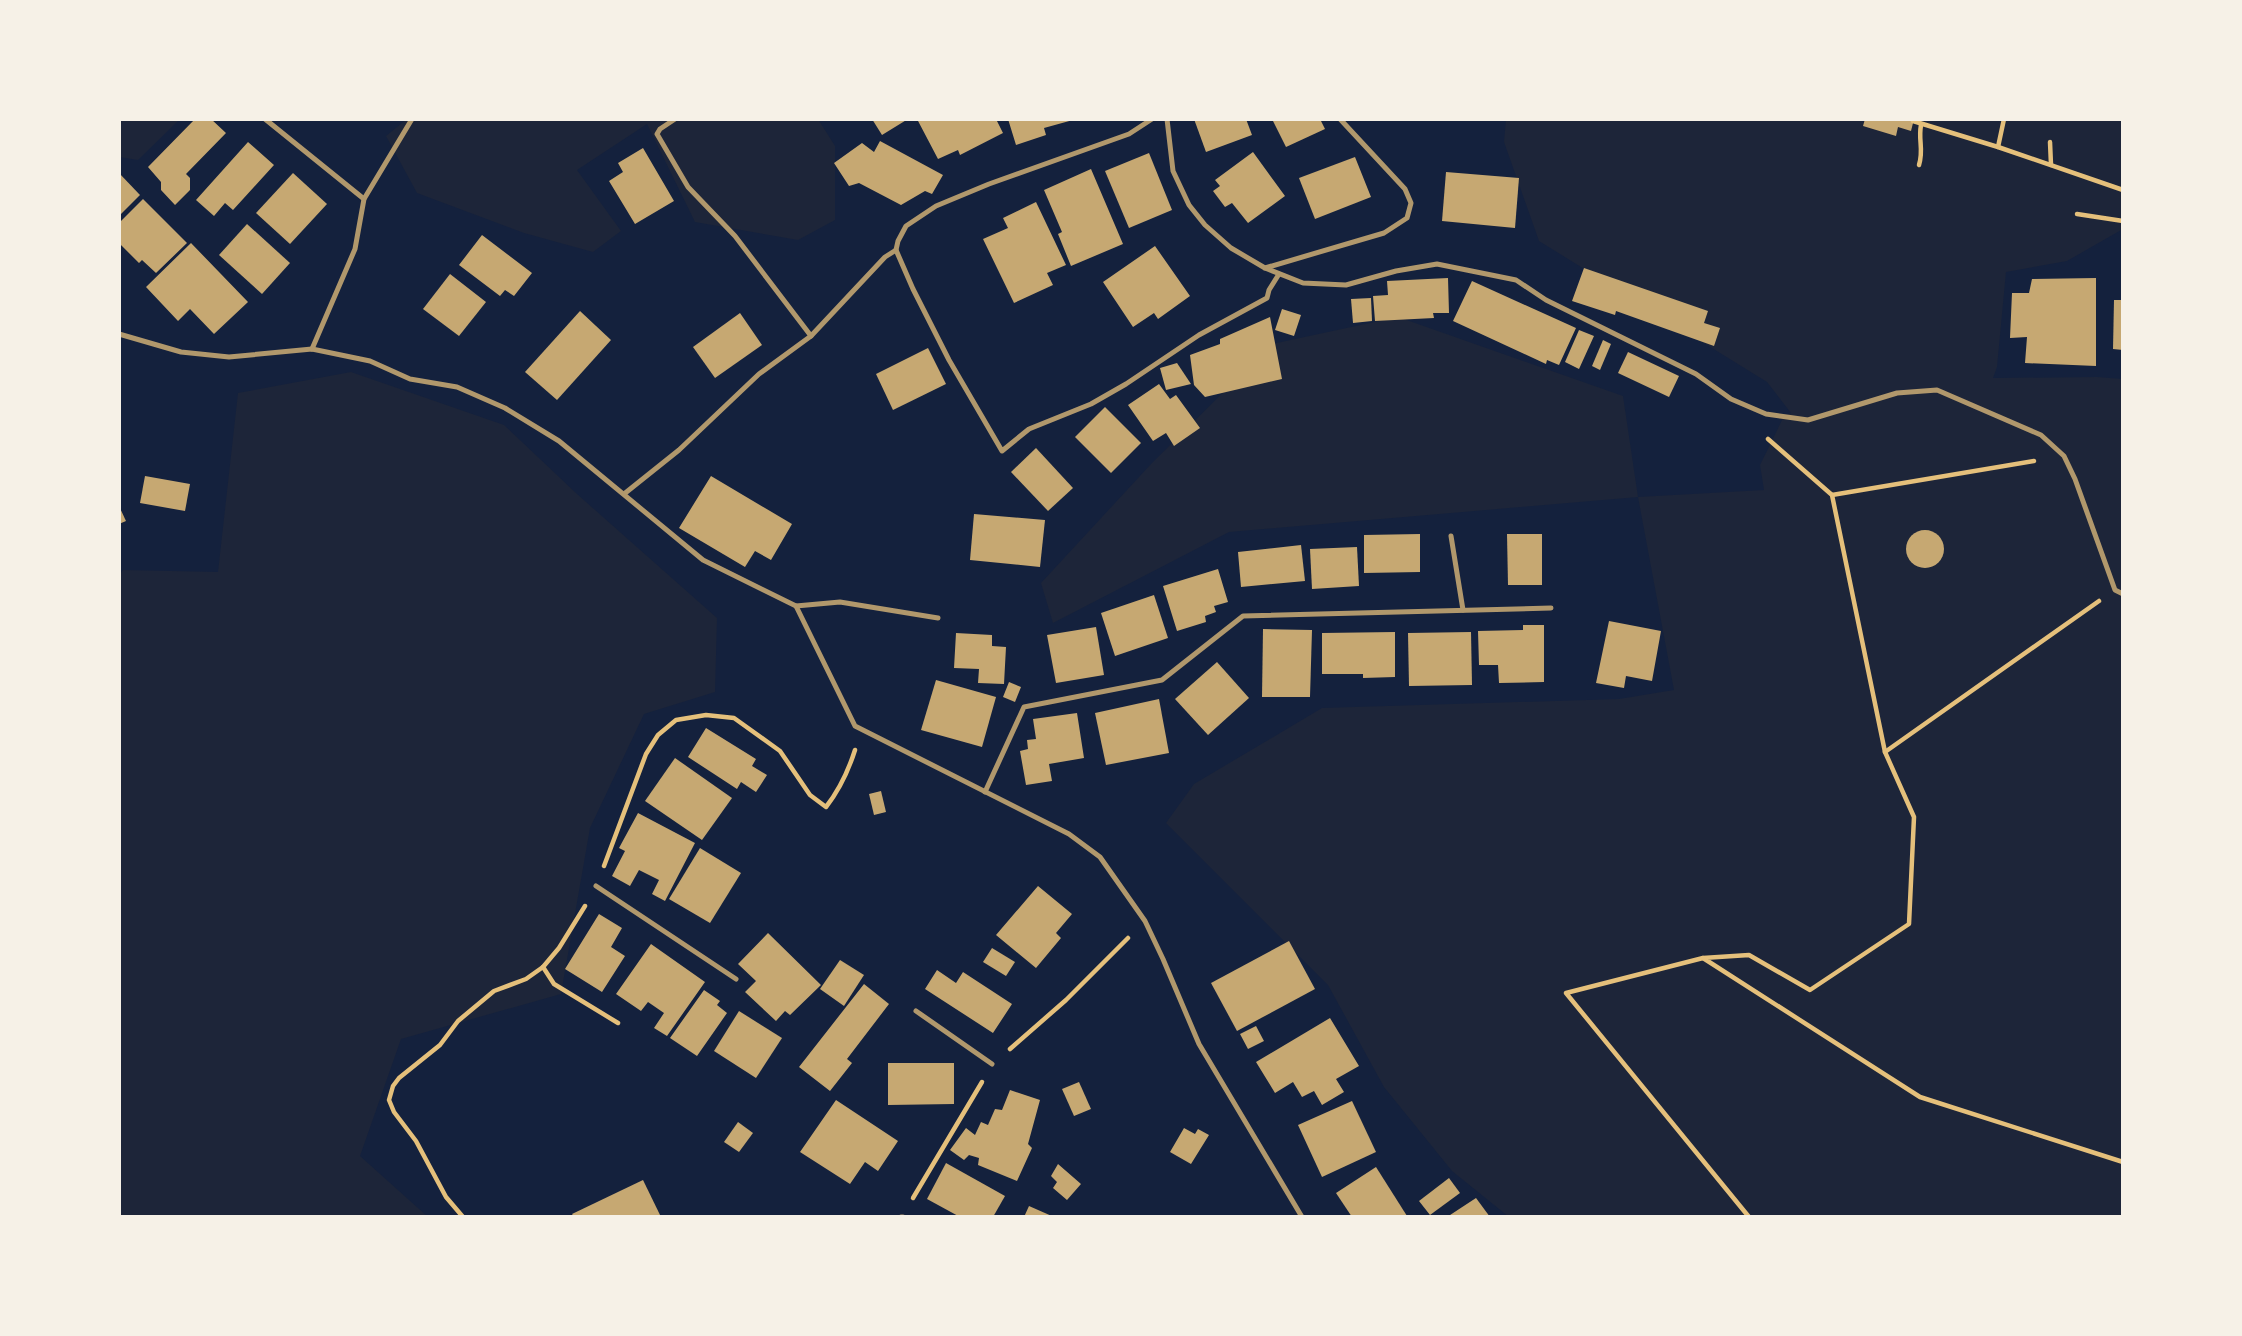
<svg xmlns="http://www.w3.org/2000/svg" width="2242" height="1336" font-family="'Space Grotesk',sans-serif">
  <style>
    .green { fill: #1d2539 }
    .building { fill: #c6a872 }
    .lines { fill: none; stroke-linecap: round; stroke-linejoin: round }
    .path { stroke: #e5c07b; stroke-width: 4.5 }
    .service { stroke: #b1986c; stroke-width: 5 }
  </style>
  <rect width="100%" height="100%" fill="#14213d"/>
  <g class="green">
    <path d="M119,119h61l-42,41 -19,-3z"/>
    <path d="M407,119h411l17,27v74l-37,20 -103,-18 -48,-98 -70,46 44,61 -28,21 -69,-19 -107,-40 -31,-57z"/>
    <path d="M1506,119h617v110l-56,32 -61,11 -9,95 -4,11 104,-1 26,2v838h-614l-57,-46 -68,-84 -56,-102 -162,-162 28,-39 128,-76 297,-9 55,-9 -36,-193 -409,35 -176,91 -12,-40 111,-120 120,-119 126,-27 225,79 15,101 126,-7 -4,-25 24,-49 7,-3 -24,-31 -228,-141 -35,-99z"/>
    <path d="M351,372l153,53 73,69 140,124 -2,74 -71,22 -54,114 -29,166 -160,45 -41,117 68,61h-309v-642l4,-5 95,2 20,-179z"/>
  </g>
  <g class="building">
    <path d="M195,119h16l15,14 -40,41 4,4v12l-15,15 -14,-15v-8l-13,-15z"/>
    <path d="M872,119h36l-26,16z"/>
    <path d="M917,119h79l7,14 -43,22 -2,-5 -20,9z"/>
    <path d="M1008,119h65v1l-29,8 2,7 -30,10z"/>
    <path d="M1194,119h52l6,16 -46,17z"/>
    <path d="M1272,119h48l5,10 -39,18z"/>
    <path d="M1865,119h49l-3,12 -13,-4 -2,9 -33,-10z"/>
    <path d="M880,141l63,34 -11,19 -7,-3 -24,14 -42,-22 -10,3 -15,-23 28,-20 12,9z"/>
    <path d="M248,142l26,23 -41,45 -8,-7 -11,13 -18,-16z"/>
    <path d="M643,148l31,53 -39,23 -26,-43 14,-9 -5,-9z"/>
    <path d="M1253,152l32,44 -37,27 -16,-20 -7,4 -12,-16 7,-5 -5,-6z"/>
    <path d="M1149,153l23,57 -43,18 -24,-57z"/>
    <path d="M1355,157l16,40 -56,22 -16,-41z"/>
    <path d="M1091,169l32,75 -52,22 -13,-32 4,-2 -18,-42z"/>
    <path d="M1446,172l73,6 -4,50 -73,-7z"/>
    <path d="M119,173l21,22 -21,21z"/>
    <path d="M293,173l34,31 -37,40 -34,-31z"/>
    <path d="M143,199l44,44 -31,30 -14,-13 -3,3 -20,-20v-20z"/>
    <path d="M1036,202l30,63 -19,8 6,12 -39,18 -31,-64 25,-11 -5,-10z"/>
    <path d="M247,224l43,39 -28,31 -43,-39z"/>
    <path d="M482,235l50,38 -18,23 -9,-6 -5,6 -41,-31z"/>
    <path d="M191,243l57,59 -34,32 -24,-25 -12,12 -32,-34z"/>
    <path d="M1155,246l35,50 -32,23 -4,-6 -21,14 -30,-45z"/>
    <path d="M1584,268l124,43 -4,12 16,5 -6,18 -98,-35 -1,4 -43,-14z"/>
    <path d="M450,274l36,28 -27,34 -36,-27z"/>
    <path d="M1448,278l1,35h-16l1,5 -59,3 -2,-25 15,-1 -1,-14z"/>
    <path d="M2096,278v88l-71,-3 2,-26 -17,1 2,-45h17l3,-14z"/>
    <path d="M1472,281l104,47 -17,37 -12,-5 -1,4 -93,-43z"/>
    <path d="M1371,298l1,23 -19,2 -2,-24z"/>
    <path d="M2114,300h9v50l-10,-1z"/>
    <path d="M1282,309l19,6 -7,21 -19,-6z"/>
    <path d="M580,311l31,29 -54,60 -32,-28z"/>
    <path d="M740,313l22,32 -47,33 -22,-31z"/>
    <path d="M1270,317l12,62 -77,18 -11,-12 -4,-30 30,-11v-5z"/>
    <path d="M1579,330l15,6 -15,33 -14,-7z"/>
    <path d="M1603,340l8,4 -11,26 -8,-4z"/>
    <path d="M928,348l18,36 -53,26 -17,-36z"/>
    <path d="M1628,352l51,24 -10,21 -51,-24z"/>
    <path d="M1177,363l14,21 -25,6 -6,-22z"/>
    <path d="M1159,384l11,15 6,-4 24,33 -26,18 -8,-13 -13,8 -25,-36z"/>
    <path d="M1105,407l36,36 -30,30 -36,-36z"/>
    <path d="M1036,448l37,40 -25,23 -37,-39z"/>
    <path d="M145,476l45,8 -5,27 -45,-8z"/>
    <path d="M711,476l81,48 -21,36 -16,-9 -10,16 -66,-39z"/>
    <path d="M119,506l7,15 -7,3z"/>
    <path d="M974,514l71,6 -5,47 -70,-7z"/>
    <circle cx="1925" cy="549" r="19"/>
    <path d="M1420,534v38l-56,1v-38z"/>
    <path d="M1507,534h35v51h-34z"/>
    <path d="M1301,545l4,36 -64,6 -3,-35z"/>
    <path d="M1357,547l2,39 -47,3 -2,-40z"/>
    <path d="M1218,569l10,33 -14,4 2,6 -11,4 1,6 -29,9 -14,-45z"/>
    <path d="M1154,595l14,43 -53,18 -14,-43z"/>
    <path d="M1609,621l52,10 -9,50 -26,-5 -2,12 -28,-5z"/>
    <path d="M1523,625h21v57l-45,1 -1,-18h-19l-1,-34 45,-1z"/>
    <path d="M1096,627l8,48 -48,8 -9,-48z"/>
    <path d="M1263,629l49,1 -2,67h-48z"/>
    <path d="M1395,632v45l-32,1v-4h-41v-41z"/>
    <path d="M1471,632l1,53 -63,1 -1,-53z"/>
    <path d="M956,633l36,2v11l14,1 -2,37 -26,-1 1,-14 -25,-1z"/>
    <path d="M1217,662l32,36 -41,37 -33,-36z"/>
    <path d="M936,680l60,17 -14,50 -61,-17z"/>
    <path d="M1009,682l12,5 -6,15 -12,-5z"/>
    <path d="M1159,699l10,54 -63,12 -11,-52z"/>
    <path d="M1077,713l7,45 -35,6 3,17 -26,4 -6,-34 8,-2 -1,-9 9,-1 -3,-20z"/>
    <path d="M706,728l50,31 -4,7 15,9 -11,17 -15,-10 -4,7 -49,-32z"/>
    <path d="M675,758l57,40 -30,42 -57,-39z"/>
    <path d="M881,791l5,21 -12,3 -5,-21z"/>
    <path d="M638,813l57,30 -30,58 -13,-7 7,-14 -20,-10 -9,16 -18,-10 13,-25 -6,-3z"/>
    <path d="M700,848l41,25 -31,50 -41,-24z"/>
    <path d="M1038,886l34,28 -16,19 5,5 -25,30 -40,-33z"/>
    <path d="M599,914l23,14 -11,19 14,9 -23,36 -37,-23z"/>
    <path d="M768,933l53,52 -31,30 -5,-4 -9,10 -31,-29 11,-11 -18,-17z"/>
    <path d="M1289,941l26,48 -78,42 -26,-48z"/>
    <path d="M651,944l54,38 -38,54 -13,-8 10,-15 -16,-11 -7,9 -25,-17z"/>
    <path d="M992,948l23,14 -9,14 -23,-14z"/>
    <path d="M840,960l24,15 -20,31 -24,-17z"/>
    <path d="M937,970l19,13 7,-11 49,32 -19,29 -68,-44z"/>
    <path d="M864,984l25,20 -42,55 5,4 -22,28 -31,-24z"/>
    <path d="M704,990l16,11 -3,4 10,8 -30,43 -27,-18z"/>
    <path d="M739,1011l43,27 -26,40 -42,-27z"/>
    <path d="M1330,1018l29,48 -23,13 8,13 -22,13 -8,-14 -12,6 -9,-15 -18,11 -19,-31z"/>
    <path d="M1256,1026l8,15 -16,8 -8,-15z"/>
    <path d="M888,1063h66v41l-66,1z"/>
    <path d="M1079,1082l12,27 -17,7 -12,-27z"/>
    <path d="M1010,1090l30,10 -12,44 4,4 -15,33 -39,-16 1,-7 -10,-3 -5,5 -14,-10 16,-22 9,7 6,-13 7,3 7,-16 7,1z"/>
    <path d="M836,1100l62,41 -20,30 -13,-9 -15,22 -50,-32z"/>
    <path d="M1352,1101l24,51 -54,25 -24,-52z"/>
    <path d="M738,1122l15,11 -14,19 -15,-10z"/>
    <path d="M1184,1128l11,6 3,-5 11,6 -18,29 -21,-12z"/>
    <path d="M946,1163l59,33 -12,21h-33l-33,-18z"/>
    <path d="M1058,1164l23,20 -14,16 -14,-12 4,-6 -6,-6z"/>
    <path d="M1376,1167l31,49 -1,1h-54l-16,-24z"/>
    <path d="M1449,1178l11,15 -30,22 -11,-14z"/>
    <path d="M643,1180l18,37h-87l-2,-3z"/>
    <path d="M1476,1198l14,19h-43z"/>
    <path d="M1029,1206l25,11h-30z"/>
  </g>
  <g class="lines">
    <g class="path">
      <path d="M1913,121l85,26 125,43"/>
      <path d="M2050,142l1,23"/>
      <path d="M1998,147l6,-28"/>
      <path d="M1919,165c5,-16 -1,-24 2,-40"/>
      <path d="M2077,214l46,7"/>
      <path d="M1768,439l64,56 53,257 29,65 -5,107 -99,66 -61,-35 -46,3 217,139 203,65"/>
      <path d="M1832,495l202,-34"/>
      <path d="M1885,752l214,-151"/>
      <path d="M604,866l42,-112 12,-19 18,-15 30,-5 28,3 46,33 30,44 16,12c14,-18 22,-35 29,-57"/>
      <path d="M1703,958l-137,35 183,224"/>
      <path d="M543,967l11,17 64,39"/>
      <path d="M1010,1049l56,-49 62,-62"/>
      <path d="M913,1198l69,-116"/>
      <path d="M463,1217l-17,-20 -30,-56 -22,-29 -5,-12 4,-14 6,-8 41,-33 18,-24 36,-30 32,-12 17,-12 16,-19 26,-42"/>
    </g>
    <g class="service">
      <path d="M265,119l99,80"/>
      <path d="M675,119l-15,10 -3,5 31,53 47,49 76,100"/>
      <path d="M1152,119l-23,15 -140,50 -53,22 -30,20 -8,15 -2,9 17,39 36,71 53,91 27,-22 62,-25 35,-20 73,-49 68,-37 2,-8 10,-16"/>
      <path d="M1167,119l6,52 16,34 16,20 26,23 34,20 38,15 43,2 50,-14 41,-7 79,16 30,20 150,74 35,25 35,15 42,6 89,-27 40,-3 104,45 23,21 11,23 40,111 8,4"/>
      <path d="M1265,268l119,-35 23,-15 4,-15 -6,-14 -65,-70"/>
      <path d="M119,334l62,18 48,5 83,-8 58,12 40,18 47,8 48,21 54,33 144,119 93,46 59,120 214,108 31,23 45,64 18,38 36,85 103,173"/>
      <path d="M312,349l43,-100 9,-50 48,-80"/>
      <path d="M624,494l55,-44 80,-76 52,-38 74,-79 11,-7"/>
      <path d="M1451,536l12,74"/>
      <path d="M796,606l44,-4 98,16"/>
      <path d="M985,792l39,-85 138,-27 81,-64 308,-8"/>
      <path d="M596,886l140,93"/>
      <path d="M916,1011l76,53"/>
      <path d="M901,1217h2"/>
    </g>
  </g>
  <rect width="2242" height="1336" fill="none" stroke="#f6f1e7" stroke-width="242"/>
</svg>
